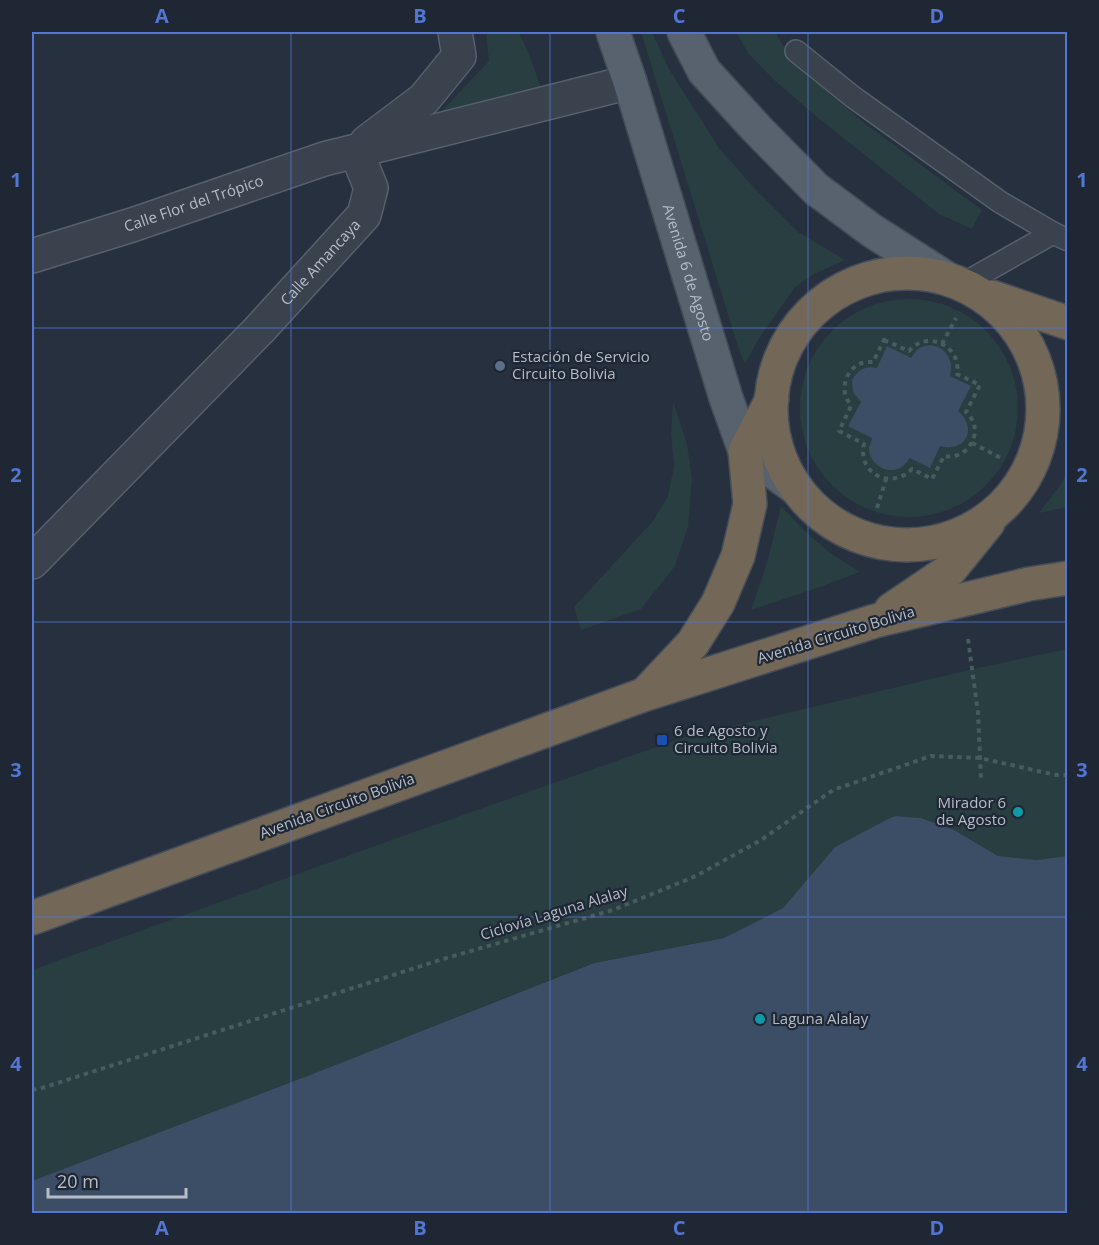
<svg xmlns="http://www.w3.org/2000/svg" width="1099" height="1245" font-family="'Open Sans',sans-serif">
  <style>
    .green { fill: #293e40 }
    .water { fill: #3c4e66 }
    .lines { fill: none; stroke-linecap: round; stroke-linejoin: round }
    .lane-casing { stroke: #57606c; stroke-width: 24 }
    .street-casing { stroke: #57606c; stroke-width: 36 }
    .primary-casing { stroke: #434b57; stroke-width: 36 }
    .highway-casing { stroke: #444d59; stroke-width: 36 }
    .path { stroke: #485b5e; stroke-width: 4; stroke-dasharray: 4.5 4.5; stroke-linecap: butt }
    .lane { stroke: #3a424e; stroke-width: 21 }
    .street { stroke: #3a424e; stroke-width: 33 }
    .primary { stroke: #58616e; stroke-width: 33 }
    .highway { stroke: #736857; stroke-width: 33 }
    .grid { fill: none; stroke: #5375d3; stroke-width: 1.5; stroke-opacity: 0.55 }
    .service-dot { fill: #5c6f8a; stroke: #1e2733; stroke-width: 2 }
    .transit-dot { fill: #1a4fb4; stroke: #1e2733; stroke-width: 2 }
    .culture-dot { fill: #0f9aa8; stroke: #1e2733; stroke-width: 2 }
    .labels { text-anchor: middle; stroke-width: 4.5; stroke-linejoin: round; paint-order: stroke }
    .street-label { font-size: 15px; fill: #b6bdc9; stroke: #1e2733 }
    .poi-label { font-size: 15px; fill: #b6bdc9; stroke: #1e2733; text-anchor: start }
    .neatline { fill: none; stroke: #5375d3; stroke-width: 2 }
    .grid-label { font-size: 20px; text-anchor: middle; font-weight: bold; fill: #5375d3 }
  </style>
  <rect width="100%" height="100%" fill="#26303e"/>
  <g class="green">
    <path d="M486,32h33l9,20 13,35 -119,45 67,-71z"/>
    <path d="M641,32h11l17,37 50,79 37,42 42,42 47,28 -31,14 -19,13 -37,53 -13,24 -6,-14z"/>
    <path d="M736,32h39l20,33 68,57 119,88 -10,19 -33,-15 -122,-97 -44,-38 -25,-26z"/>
    <circle cx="909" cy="408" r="109"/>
    <path d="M673,402l14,42 5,35 -4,48 -13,39 -34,43 -60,21 -7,-23 79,-86 15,-25 6,-30 -3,-33z"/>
    <path d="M1067,472v35l-28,6 22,-29z"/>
    <path d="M781,506l25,26 23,20 31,20 -37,14 -72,24 16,-47z"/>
    <path d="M1067,649v207l-30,4 -39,-4 -44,-26 -33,-12 -25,-2 -61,31 -52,61 -59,30 -131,25 -283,112 -278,106v-211l351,-127 299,-105 291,-69z"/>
  </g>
  <g class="water">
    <path d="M887,346l24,12c2,-3 4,-6 6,-8 12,-10 29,-3 33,11 2,5 1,10 0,15l21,10 -13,25c20,17 8,42 -18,35l-10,22 -20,-10c-3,4 -6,8 -10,10 -14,7 -32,-5 -31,-21 1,-1 3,-8 3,-9l-24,-12 13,-24 -8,-10 -1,-12c6,-10 13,-15 25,-12z"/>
    <path d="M896,816l25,2 33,12 44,26 39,4 30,-4v357h-1035v-32l278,-106 284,-112 130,-25 59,-30 52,-61 55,-29z"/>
  </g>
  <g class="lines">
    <g class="lane-casing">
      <g id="lane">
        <path d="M796,51l57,46 147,105 53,31"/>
        <path d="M963,284l90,-51 15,7"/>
      </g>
    </g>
    <g class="street-casing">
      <g id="street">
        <path d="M367,142l57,-43 35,-43 -4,-24"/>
        <path id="s1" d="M32,256l100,-31 192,-66 306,-77"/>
        <path id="s2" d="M32,562l227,-232 105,-115 7,-27 -15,-37"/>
      </g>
    </g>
    <g class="primary-casing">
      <g id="primary">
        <path id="s3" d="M613,32l17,50 96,316 19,53 52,38"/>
        <path d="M684,32l20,39 52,57 60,61 55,41 75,48"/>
      </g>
    </g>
    <g class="highway-casing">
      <g id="highway">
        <circle cx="907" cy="409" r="136"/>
        <path d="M992,297l76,26"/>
        <path d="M891,610l59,-40 38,-47"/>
        <path d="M647,692l46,-49 25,-40 20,-47 12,-52 -5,-53 27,-52"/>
        <path d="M32,918l611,-223 232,-74 154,-37 39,-6"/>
      </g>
    </g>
    <g class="path">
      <path d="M884,340l25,11c18,-22 53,-5 48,23l23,11 -14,27c20,17 3,49 -22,44l-12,23 -20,-10c-21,21 -55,5 -48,-25l-25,-13 12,-25c-1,-3 -4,-6 -5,-9 -5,-13 3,-30 16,-34 3,-1 8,-1 11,-1z"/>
      <path d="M942,344l14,-26"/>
      <path d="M972,443l29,15"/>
      <path d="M877,508l9,-29"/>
      <path d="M968,639l10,74 3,66"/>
      <path d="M32,1090l10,-2 401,-129 170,-49 83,-34 65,-36 72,-50 98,-34 49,2 76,17h12"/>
    </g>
    <use href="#lane" class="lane"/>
    <use href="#street" class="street"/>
    <use href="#primary" class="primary"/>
    <use href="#highway" class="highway"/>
  </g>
  <path class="grid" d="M291,32v1182M550,32v1182M808,32v1182M32,328h1036M32,622h1036M32,917h1036"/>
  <circle class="service-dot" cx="500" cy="366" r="6"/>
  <rect class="transit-dot" x="656" y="734" width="12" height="12" rx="3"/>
  <g class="culture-dot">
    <circle cx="1018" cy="812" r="6"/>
    <circle cx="760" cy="1019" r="6"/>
  </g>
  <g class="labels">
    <g class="street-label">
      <text dy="5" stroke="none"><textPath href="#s1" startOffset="170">Calle Flor del Trópico</textPath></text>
      <text dy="5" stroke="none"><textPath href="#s2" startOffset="416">Calle Amancaya</textPath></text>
      <text dy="5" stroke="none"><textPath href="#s3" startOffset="252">Avenida 6 de Agosto</textPath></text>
      <text transform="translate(836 635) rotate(-17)" y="5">Avenida Circuito Bolivia</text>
      <text transform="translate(337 806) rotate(-20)" y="5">Avenida Circuito Bolivia</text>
      <text transform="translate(554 913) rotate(-17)" y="5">Ciclovía Laguna Alalay</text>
    </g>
    <g class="poi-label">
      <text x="512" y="362">Estación de Servicio<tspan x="512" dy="17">Circuito Bolivia</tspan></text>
      <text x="674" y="736">6 de Agosto y<tspan x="674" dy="17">Circuito Bolivia</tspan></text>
      <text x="1006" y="808" text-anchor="end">Mirador 6<tspan x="1006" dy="17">de Agosto</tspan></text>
      <text x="772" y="1024">Laguna Alalay</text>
    </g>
  </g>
  <rect width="1099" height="1245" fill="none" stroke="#1e2733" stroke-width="66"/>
  <path d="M48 1188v9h138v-9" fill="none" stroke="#b6bdc9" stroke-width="3"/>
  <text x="57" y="1188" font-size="18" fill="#b6bdc9" stroke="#1e2733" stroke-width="4.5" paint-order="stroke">20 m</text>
  <rect x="33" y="33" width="1033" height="1179" class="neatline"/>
  <g class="grid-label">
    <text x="162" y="23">A</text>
    <text x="420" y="23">B</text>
    <text x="679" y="23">C</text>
    <text x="937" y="23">D</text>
    <text x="16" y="187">1</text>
    <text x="1082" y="187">1</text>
    <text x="16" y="482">2</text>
    <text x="1082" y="482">2</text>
    <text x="16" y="777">3</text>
    <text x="1082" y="777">3</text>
    <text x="16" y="1071">4</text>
    <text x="1082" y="1071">4</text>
    <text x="162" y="1235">A</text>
    <text x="420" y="1235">B</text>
    <text x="679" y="1235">C</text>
    <text x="937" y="1235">D</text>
  </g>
</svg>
